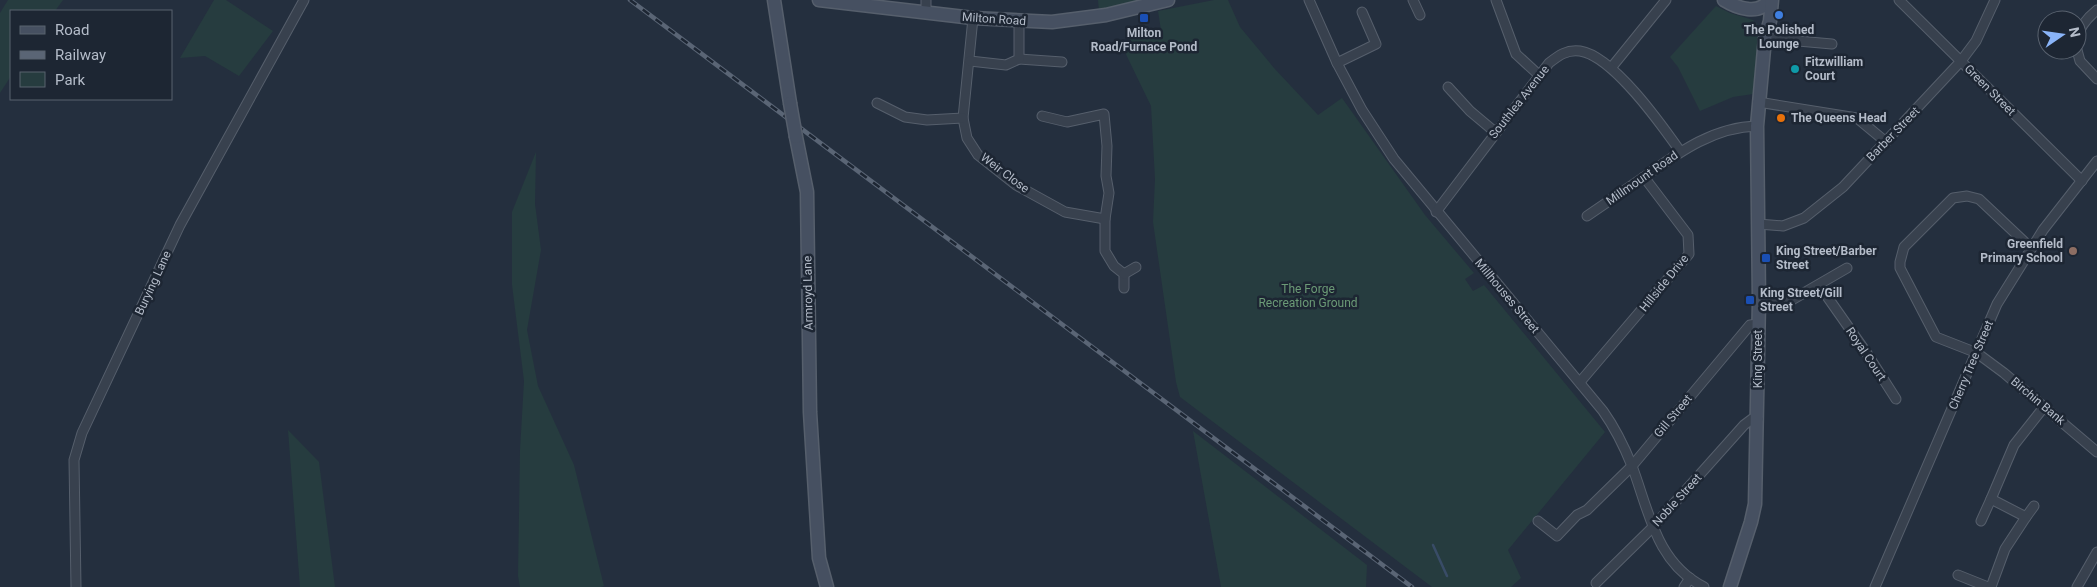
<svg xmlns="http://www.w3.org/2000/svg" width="2097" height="587" font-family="Roboto,sans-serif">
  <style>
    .green { fill: #263c3f }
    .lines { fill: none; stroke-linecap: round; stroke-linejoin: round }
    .stream { stroke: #394c67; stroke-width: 2.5 }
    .street-casing { stroke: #565f6c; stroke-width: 11 }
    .secondary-casing { stroke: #565f6c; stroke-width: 15 }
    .street { stroke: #38414e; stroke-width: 9 }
    .secondary { stroke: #465061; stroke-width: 12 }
    .rail-casing { stroke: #5a6575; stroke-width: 4.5 }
    .rail { stroke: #1d2633; stroke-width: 2.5; stroke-dasharray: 8; stroke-linecap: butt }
    .secondary-bridge-casing { stroke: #565f6c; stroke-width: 15; stroke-linecap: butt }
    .secondary-bridge { stroke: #465061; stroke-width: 12 }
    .shop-dot { fill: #3f7fe0; stroke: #1d2633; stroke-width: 2 }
    .transit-dot { fill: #1a4fb4; stroke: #1d2633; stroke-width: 2 }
    .culture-dot { fill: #0f9aa8; stroke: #1d2633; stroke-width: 2 }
    .food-dot { fill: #e8710a; stroke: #1d2633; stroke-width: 2 }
    .education-dot { fill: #8d6e63; stroke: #1d2633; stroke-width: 2 }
    .labels { text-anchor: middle; stroke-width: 5; stroke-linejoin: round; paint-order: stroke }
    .street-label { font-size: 12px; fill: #b4bcc9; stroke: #1d2633 }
    .poi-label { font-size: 12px; font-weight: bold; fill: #b4bcc9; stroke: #1d2633; text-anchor: start }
    .park-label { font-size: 12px; fill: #6b9a76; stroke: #1d2633 }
  </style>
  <rect width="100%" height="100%" fill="#242f3e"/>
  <g class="green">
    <path d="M8,0h55l-8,11h-44v65l-11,17v-80z"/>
    <path d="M214,0h12l47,31 -34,45 -34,-20 -25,2z"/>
    <path d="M1098,0h48l-47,11z"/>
    <path d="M1214,0h14l12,27 34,41 44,47 24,-17 83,117 49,58 -9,6 8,12 11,-6 121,147 -97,118 13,28 -10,9h-79l-252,-190 -4,-15 -23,-160 2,-43 -4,-73 -31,-64 41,-12 -3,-19z"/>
    <path d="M1716,6l14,7 23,7 5,5 3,7 -1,11 -7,51 -20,3 -33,14 -22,-44 -8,-10z"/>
    <path d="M536,152l-1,52 6,46 -14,80 11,56 36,79 30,121 -3,1h-81l-2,-11 2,-126 4,-69 -12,-96v-73z"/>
    <path d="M288,430l31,32 16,125h-35z"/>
    <path d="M1193,431l174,134 -1,22h-145z"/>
  </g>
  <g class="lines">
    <path class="stream" d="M1433,545l14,31"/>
    <g class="street-casing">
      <g id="street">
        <path d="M926,0v13"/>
        <path d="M1309,0l28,63 25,47 32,49 209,252c12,17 21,35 29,55 17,45 24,97 72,121"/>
        <path d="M1413,0l7,15"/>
        <path d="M1496,0l20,54 24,22"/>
        <path d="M1899,0l183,181"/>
        <path d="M973,18l-10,100 4,20 11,17 38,30 49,27 40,7"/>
        <path d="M1765,38l67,6"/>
        <path d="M2077,38c3,-12 10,-20 20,-28"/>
        <path d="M2077,50l3,11 17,18"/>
        <path d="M1019,59l43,3"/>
        <path d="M970,61l36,4 13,-6v-38"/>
        <path d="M1337,63l39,-19 -14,-32"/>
        <path d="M1611,68l55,-68"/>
        <path d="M1448,87l22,24 25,21"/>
        <path d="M1758,102l99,16 29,24"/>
        <path d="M877,103l28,14 22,3 36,-2"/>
        <path d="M1042,116l25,6 37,-8 3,32 -1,30 3,17 -4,26v32l9,15 10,8v14"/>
        <path d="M1436,212l113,-149c9,-7 18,-14 31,-12 33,5 81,73 100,100"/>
        <path d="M1587,216c19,-13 38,-26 57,-39 34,-24 69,-50 113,-51"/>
        <path d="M1758,224l25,2 21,-8 39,-31 118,-126 15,-20 19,-41"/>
        <path d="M2031,248l-52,-49 -12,-3 -14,2 -49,49 -4,15v6l36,69 41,16 27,20 93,79"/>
        <path d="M1124,274l12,-7"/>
        <path d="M1819,285l47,67 30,47"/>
        <path d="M1759,301h31l57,-33"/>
        <path d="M1580,382l109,-128 -1,-19 -44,-58"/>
        <path d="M2026,517l8,-11"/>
        <path d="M1538,521l19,15 20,-21 10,-5 45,-44 118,-141 8,-1"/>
        <path d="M1981,521l10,-22"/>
        <path d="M1958,575l30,12"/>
        <path d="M1596,583l56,-55 92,-103 8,-6h6"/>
        <path d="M76,587l-2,-127 8,-27 98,-208 124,-225"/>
        <path d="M1684,587l6,-9"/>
        <path d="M1875,587l122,-283 46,-74 54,-69"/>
        <path d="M1991,587l14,-38 21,-32 -35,-18 23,-54 30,-38"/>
        <path d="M2077,587l20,-35"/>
      </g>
    </g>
    <g class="secondary-casing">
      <g id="secondary">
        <path d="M774,0l16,103"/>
        <path d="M819,0l154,18 79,4 54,-7 62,-15"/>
        <path d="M1724,0c13,8 35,16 45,0"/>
        <path d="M796,137l11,55 3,220 9,146 8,29"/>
        <path d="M1730,587l21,-65 4,-18 4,-203 -2,-175 8,-88 5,-17 2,-21"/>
      </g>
    </g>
    <use href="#street" class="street"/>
    <use href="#secondary" class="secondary"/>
    <g class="rail-casing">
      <path id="rail" d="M630,0l782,587"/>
    </g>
    <use href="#rail" class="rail"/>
    <g class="secondary-bridge-casing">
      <path id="secondary-bridge" d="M790,103l6,34"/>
    </g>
    <use href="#secondary-bridge" class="secondary-bridge"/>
  </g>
  <circle class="shop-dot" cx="1779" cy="15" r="5"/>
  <g class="transit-dot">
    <rect x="1139" y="13" width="10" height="10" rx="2.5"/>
    <rect x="1761" y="253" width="10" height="10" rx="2.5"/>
    <rect x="1745" y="295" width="10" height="10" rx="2.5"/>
  </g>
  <circle class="culture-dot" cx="1795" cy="69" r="5"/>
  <circle class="food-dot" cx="1781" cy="118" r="5"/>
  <circle class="education-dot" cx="2073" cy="251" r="5"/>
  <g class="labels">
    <g class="street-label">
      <text transform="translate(994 19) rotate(4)" y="4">Milton Road</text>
      <text transform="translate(1990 90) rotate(45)" y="4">Green Street</text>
      <text transform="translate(1519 102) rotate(-52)" y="4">Southlea Avenue</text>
      <text transform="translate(1893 134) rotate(-46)" y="4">Barber Street</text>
      <text transform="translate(1005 173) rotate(37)" y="4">Weir Close</text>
      <text transform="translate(1642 178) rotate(-35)" y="4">Millmount Road</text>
      <text transform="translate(153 283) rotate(-65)" y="4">Burying Lane</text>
      <text transform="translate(1664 283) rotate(-51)" y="4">Hillside Drive</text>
      <text transform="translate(808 293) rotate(-91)" y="4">Armroyd Lane</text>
      <text transform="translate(1507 296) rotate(50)" y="4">Millhouses Street</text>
      <text transform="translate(1866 354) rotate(56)" y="4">Royal Court</text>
      <text transform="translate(1758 359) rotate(-90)" y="4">King Street</text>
      <text transform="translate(1971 365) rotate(-67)" y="4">Cherry Tree Street</text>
      <text transform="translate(2038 401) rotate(40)" y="4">Birchin Bank</text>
      <text transform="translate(1673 416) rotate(-50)" y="4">Gill Street</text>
      <text transform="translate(1677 500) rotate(-48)" y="4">Noble Street</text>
    </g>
    <g class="poi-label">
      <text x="1779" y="34" text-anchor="middle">The Polished<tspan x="1779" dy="14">Lounge</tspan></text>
      <text x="1144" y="37" text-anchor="middle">Milton<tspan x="1144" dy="14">Road/Furnace Pond</tspan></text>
      <text x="1805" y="66">Fitzwilliam<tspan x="1805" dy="14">Court</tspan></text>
      <text x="1791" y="122">The Queens Head</text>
      <text x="2063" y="248" text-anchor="end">Greenfield<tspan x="2063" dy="14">Primary School</tspan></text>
      <text x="1776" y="255">King Street/Barber<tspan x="1776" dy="14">Street</tspan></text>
      <text x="1760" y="297">King Street/Gill<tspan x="1760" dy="14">Street</tspan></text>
    </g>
    <g class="park-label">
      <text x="1308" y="293">The Forge<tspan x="1308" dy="14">Recreation Ground</tspan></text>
    </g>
  </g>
  <rect x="10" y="10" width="162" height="90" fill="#1d2633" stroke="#59626f"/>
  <rect x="20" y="26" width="25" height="8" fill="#465061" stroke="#59626f"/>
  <text x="55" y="35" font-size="15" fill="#b4bcc9">Road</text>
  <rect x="20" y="51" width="25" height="8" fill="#5a6575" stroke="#59626f"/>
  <text x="55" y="60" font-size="15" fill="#b4bcc9">Railway</text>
  <rect x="20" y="72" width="25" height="15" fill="#263c3f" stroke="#59626f"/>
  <text x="55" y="85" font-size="15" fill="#b4bcc9">Park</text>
  <g transform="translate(2062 35) rotate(77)"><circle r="24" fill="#1d2633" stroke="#59626f"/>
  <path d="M0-4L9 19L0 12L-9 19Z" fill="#8ab4f8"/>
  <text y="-8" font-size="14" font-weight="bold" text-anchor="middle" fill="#b4bcc9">N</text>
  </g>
</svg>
